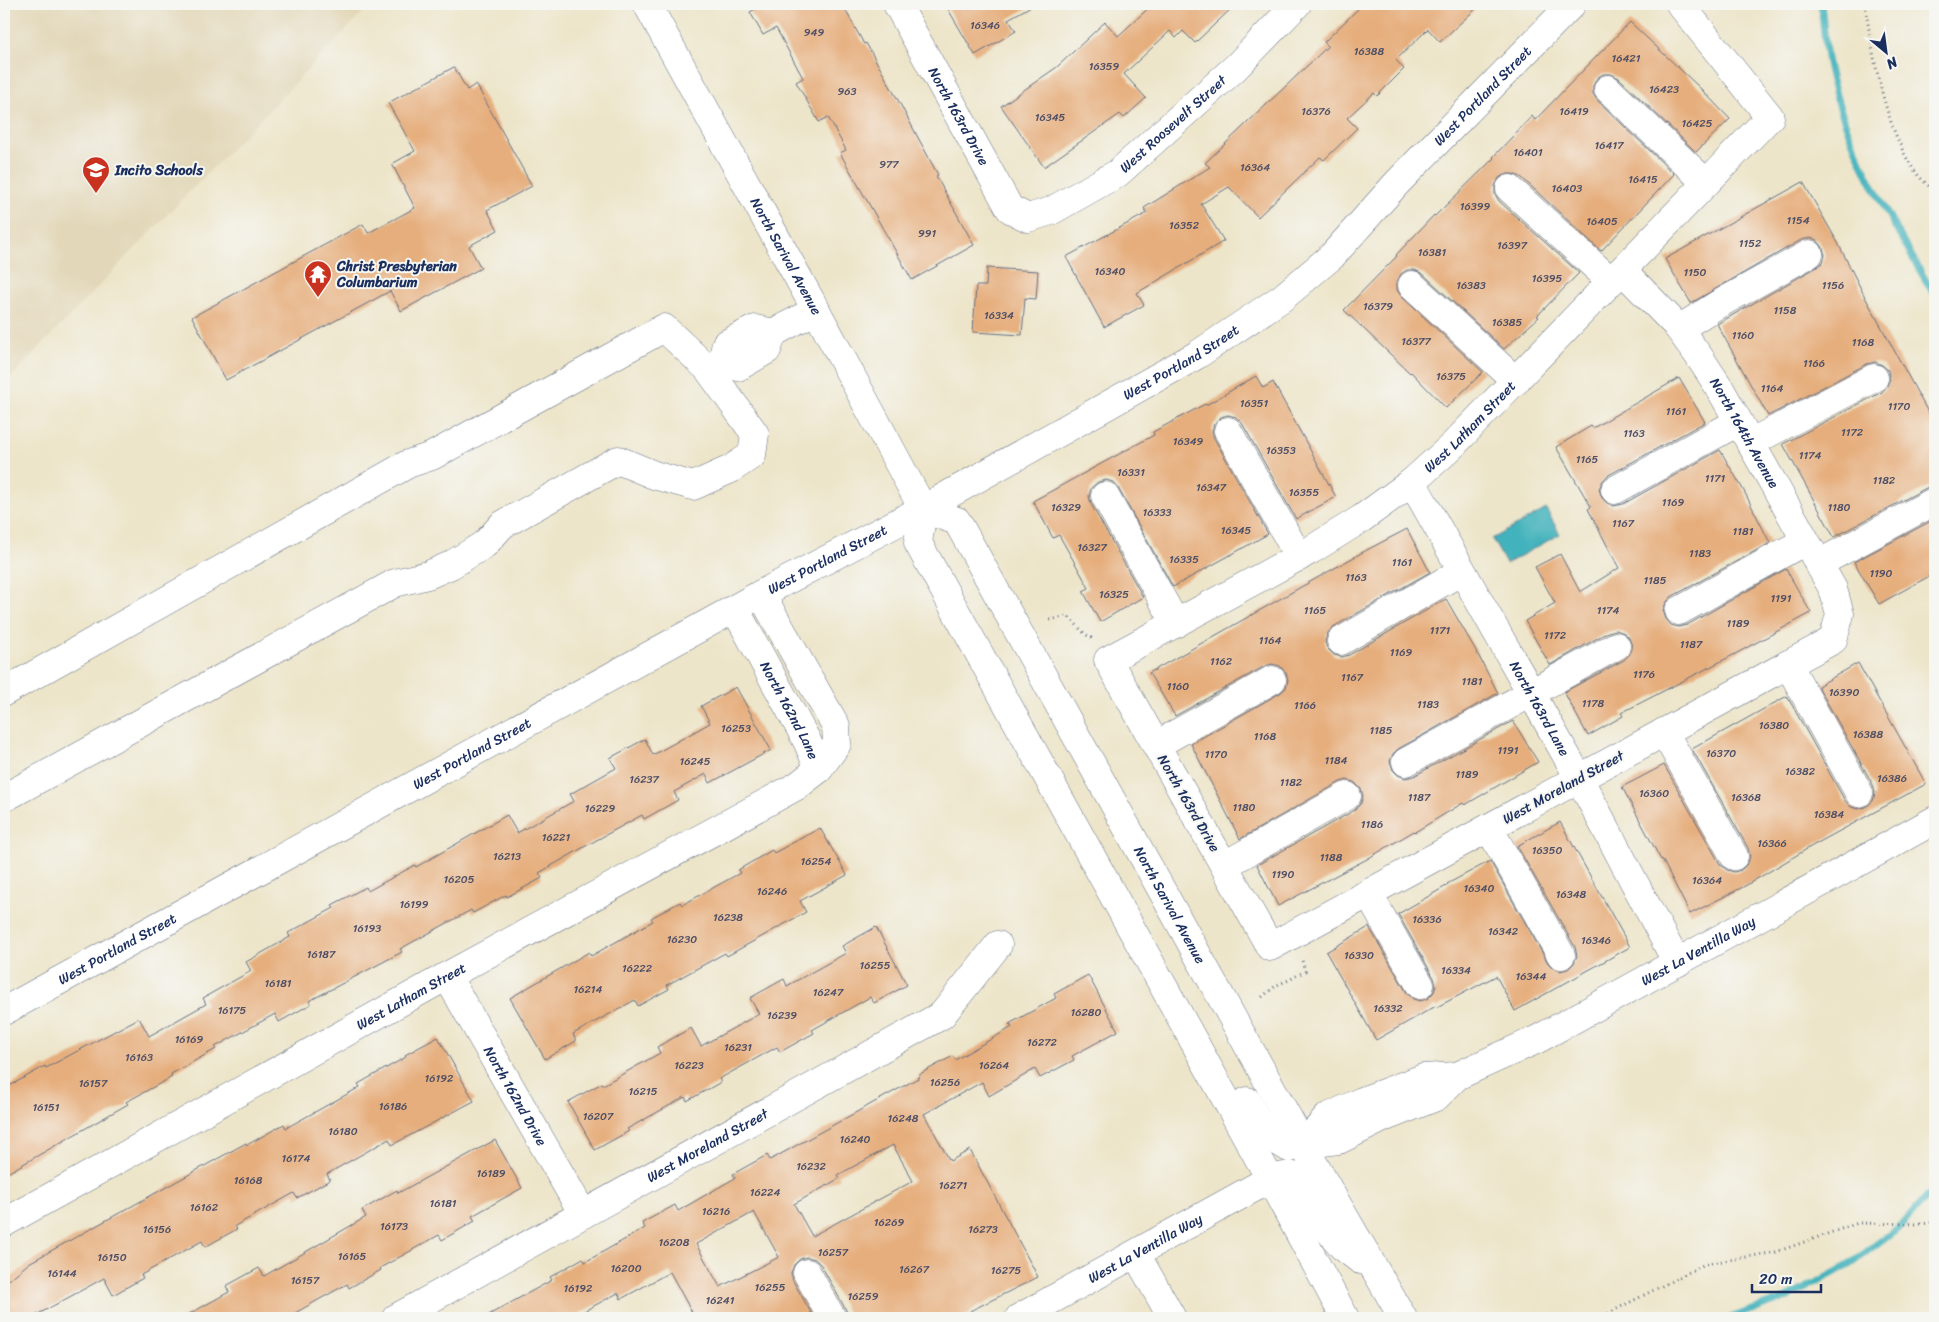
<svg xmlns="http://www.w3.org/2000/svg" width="1939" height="1322" font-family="Sriracha,sans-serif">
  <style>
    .built { fill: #e2d7b8 }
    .water { fill: #42b2bc; stroke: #2e708d }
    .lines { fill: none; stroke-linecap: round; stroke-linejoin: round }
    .stream { stroke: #42b2bc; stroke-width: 7 }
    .building { fill: #e6ae7d; fill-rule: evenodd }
    .minor-casing { stroke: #646f83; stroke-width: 29 }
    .major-casing { stroke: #646f83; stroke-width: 29 }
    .path { stroke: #646f83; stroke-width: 3; stroke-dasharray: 1 4; stroke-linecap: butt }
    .minor { stroke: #fff; stroke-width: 28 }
    .major { stroke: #fff; stroke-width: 28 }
    .labels { text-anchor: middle; stroke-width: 4; stroke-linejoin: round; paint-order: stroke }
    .number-label { font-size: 11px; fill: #4e4f66 }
    .street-label { font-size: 14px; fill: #1b2f5e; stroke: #f6f6f2 }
    .poi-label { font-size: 14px; font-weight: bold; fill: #1b2f5e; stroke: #f6f6f2; text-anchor: start }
  </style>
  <rect width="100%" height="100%" fill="#f6f6f2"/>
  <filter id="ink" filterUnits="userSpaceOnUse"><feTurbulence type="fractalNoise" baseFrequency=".02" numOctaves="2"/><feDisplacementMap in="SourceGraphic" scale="10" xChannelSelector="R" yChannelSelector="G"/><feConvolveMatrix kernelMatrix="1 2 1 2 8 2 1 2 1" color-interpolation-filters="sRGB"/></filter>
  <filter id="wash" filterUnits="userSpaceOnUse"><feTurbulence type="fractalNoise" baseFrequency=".0096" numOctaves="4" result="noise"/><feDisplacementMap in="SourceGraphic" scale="20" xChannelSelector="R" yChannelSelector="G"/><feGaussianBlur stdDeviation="1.12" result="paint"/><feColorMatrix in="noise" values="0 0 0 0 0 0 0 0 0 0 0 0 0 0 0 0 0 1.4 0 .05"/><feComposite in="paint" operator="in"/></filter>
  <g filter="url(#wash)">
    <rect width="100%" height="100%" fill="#ede5c9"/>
    <path class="built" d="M4,4h367l-367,380z"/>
    <path class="water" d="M1546,509l14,25 -54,30 -14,-25z"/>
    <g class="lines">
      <g class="stream">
        <path d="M1821,4c3,21 3,43 8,64 18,83 64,156 106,228"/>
        <path d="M1730,1318l59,-21 60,-32 54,-41 32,-37"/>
      </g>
    </g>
    <g id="blocks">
      <g class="building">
        <path d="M764,4h78l22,40 2,-1 32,57 40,75 -2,1 38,69 -62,35 -72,-127 6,-3 -18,-33 -9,5 -23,-40 7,-4 -27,-50 -13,7 -13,-23z"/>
        <path d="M945,4h90l-27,15 8,12 -41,24z"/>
        <path d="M1153,4h83l-41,39 -12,-12 -7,7 -6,-7 -46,43 22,24 -22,20 -4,-4 -76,53 -43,-61 56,-39 48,-45 13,14z"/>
        <path d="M1363,4h118l-41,38 -12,-13 -32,31 8,9 -27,27 -3,-3 -27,25 10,10 -33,32 -4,-3 -62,60 -29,-30 -28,17 23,37 -87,52 7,12 -40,22 -38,-70 81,-44 -3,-5 66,-41 -5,-4 123,-117 -4,-4z"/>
        <path d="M1630,22l69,65 31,32 -34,33 -77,-74 -8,-4h-8l-6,4 -4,8v8l4,6 77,74 -73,77 -80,-74 -8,-3h-7l-7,4 -4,8v8l4,7 80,72 -42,43 2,1 -35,32 -81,-75 -8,-4h-8l-6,4 -4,8v8l4,6 82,76 -37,36 -35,-36 -1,1 -66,-63 53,-54 -1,-1 38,-40 1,1 59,-58 -1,-1 39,-41 3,4z"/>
        <path d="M454,67l13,23 9,-6 56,102 -45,24 11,20 -29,16 12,22 -80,43 -11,-20 -164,89 -34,-63 171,-93 5,9 47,-25 -23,-44 23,-13 -27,-48z"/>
        <path d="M1803,182l35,61 27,54 70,128v60l-7,2 -94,50 -51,-93 99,-52 5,-6 3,-7 -2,-9 -6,-5 -7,-3 -8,2 -99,52 -51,-92 100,-57 6,-5 2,-7 -3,-9 -5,-6 -7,-2 -9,2 -110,63 -26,-44z"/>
        <path d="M987,268l51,3 -2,28 -11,-1 -3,37 -49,-3 3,-46h10z"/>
        <path d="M1256,376l7,12 10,-6 63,115 -40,22 -54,-96 -6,-6 -8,-2 -7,2 -7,7 -2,7 2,7 54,96 -95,53 -55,-99 -5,-6 -7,-2 -8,2 -7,6 -2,8 2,8 52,93 -43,25 -17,-31 6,-3 -30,-53 -6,3 -20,-37 121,-66 -1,-3 52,-28 1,1z"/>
        <path d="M1679,378l26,44 -98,54 -5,6 -3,7 3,9 5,5 7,3 9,-2 97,-54 24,41 26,52 -99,54 -5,6 -3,7 3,9 5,6 7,2 9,-2 99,-56 25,44 -74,40 -116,60 2,3 -35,20 -24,-44 60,-32 6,-6 2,-8 -3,-8 -5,-5 -8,-3 -8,2 -58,33 -25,-44 30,-18 -20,-36 25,-13 20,38 39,-24 -31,-59 3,-2 -35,-60 35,-21 2,2z"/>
        <path d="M1935,519v54l-56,31 -25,-42z"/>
        <path d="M1407,529l23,43 -97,55 -6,7 -2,8 2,6 7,7 8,2 7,-2 97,-56 29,50 23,44 -100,56 -5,5 -3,7 3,9 5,5 7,3 9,-2 99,-55 25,41 -73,43 -2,-2 -48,29 -1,-1 -47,28 -89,47 -21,-41 98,-55 6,-7 2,-7 -2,-7 -7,-7 -7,-2 -7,2 -100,57 -49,-95 89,-51 6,-5 2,-8 -2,-7 -6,-7 -8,-2 -7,2 -90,50 -26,-43 214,-121z"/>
        <path d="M1858,663l68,121 -114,62 -67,40 -55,28 -28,-55 -1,1 -39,-73 42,-22 56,99 7,6 7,2 7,-2 7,-7 2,-7 -2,-8 -56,-99 95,-53 58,105 6,6 7,2 8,-2 7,-6 2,-8 -2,-8 -55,-99z"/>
        <path d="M736,687l35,63 -61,33 -4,-9 -32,18 4,8 -34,19 -2,-4 -58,32 -45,26 3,5 -35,19 -1,-2 -33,18 -2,-3 -71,39 2,3 -93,49 2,3 -32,18 -4,-8 -60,33 1,2 -45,25 1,3 -46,25 2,2 -124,71v-86l41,-23 1,2 93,-50 10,18 57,-32 -3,-6 48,-27 -5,-9 44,-25 -2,-4 46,-25 -2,-3 34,-18 2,4 47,-26 1,2 91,-52 10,18 57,-32 -4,-7 46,-26 -6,-10 35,-19 8,16 57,-32 -9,-17z"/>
        <path d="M1560,822l70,125 -115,64 -19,-35 -59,31 -1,-1 -60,34 -50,-88 43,-25 38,66 6,6 7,2 7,-2 7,-7 2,-7 -2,-7 -36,-64 50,-29 -1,-1 43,-23 58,102 5,5 7,3 8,-2 6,-6 3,-7 -2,-9 -58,-101z"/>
        <path d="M820,828l27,47 -47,26 6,11 -79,44 -2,-3 -58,32 2,4 -31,17 -3,-6 -62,34 3,7 -31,18 -35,-61 79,-46 2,4 62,-35 -2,-3 29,-16 2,3 58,-32 -2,-3 34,-20 2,3z"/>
        <path d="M876,927l31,58 -33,18 -4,-6 -58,33 2,3 -34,19 -3,-5 -58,32 2,3 -34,19 -2,-4 -58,32 2,2 -34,19 -27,-48 34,-19 1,2 57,-32 -3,-6 34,-19 10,18 58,-32 -9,-16 34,-19 3,7 59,-33 -4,-7z"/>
        <path d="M1088,975l30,56 -46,25 2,4 -34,18 -5,-9 -46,27 -7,-14 -58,32 26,47 20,-11 68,127 -68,34 1,1 -10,6h-113l-2,-8 -25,-45 -6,-6 -8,-2 -7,2 -6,6 -3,8 2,8 21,37h-119l-25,-46 -49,27 -3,-6 -47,25h-88l69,-38 -2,-3 33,-19 2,4 60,-34 -3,-5 33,-18 3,6 57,-33 -2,-4 34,-19 3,5 150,-83 -2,-2 35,-19 2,4 57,-33 -3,-3 47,-26 -2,-4zM893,1145l20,36 -101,55 -18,-32 46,-26 -2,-3zM754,1212l25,45 -59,30 -24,-43z"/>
        <path d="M438,1037l36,64 -82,44 -3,-6 -62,35 3,6 -33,18 -3,-5 -59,33 2,3 -32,18 -3,-6 -61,34 2,3 -30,17 -9,-17 -73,40h-27v-34l25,-21 217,-120 1,2 37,-21 2,4 74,-41 -2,-3 48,-27 -1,-2z"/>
        <path d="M495,1140l27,48 -50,28 3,5 -33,19 -3,-5 -59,33 1,2 -32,18 -2,-4 -61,34h-104l47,-26 -3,-6 33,-18 5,8 102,-59 -4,-7 35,-20 1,3z"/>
      </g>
    </g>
  </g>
  <g filter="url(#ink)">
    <use href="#blocks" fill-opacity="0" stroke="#646f83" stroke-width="1"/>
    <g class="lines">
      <g class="minor-casing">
        <g id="minor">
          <path id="s1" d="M897,4l113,205 18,9 23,-7 67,-38 118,-106 61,-63"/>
          <path d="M1608,89l98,94"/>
          <path d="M1510,189l101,92"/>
          <path id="s2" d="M1622,270l54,55 22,30 21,32 114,202 7,25 -7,26 -563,307 -162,-287 203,-110 50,-31 51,-37 40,-36 318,-329 -90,-113"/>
          <path d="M1412,285l104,96"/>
          <path d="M1679,329l38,-24 92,-51"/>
          <path d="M773,333l-6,17 -29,17 -16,-6 4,-17 29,-15 18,4 43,-23"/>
          <path d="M1228,431l71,126"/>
          <path d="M1750,443l124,-65"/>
          <path id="s3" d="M1412,482l167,296 98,185"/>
          <path d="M1615,490l123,-68"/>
          <path d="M1105,496l71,128"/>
          <path d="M1818,564l117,-63"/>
          <path id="s4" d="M735,609l72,132 12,28"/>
          <path d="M1679,611l126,-70"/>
          <path d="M1341,641l121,-70"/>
          <path d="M1788,664l71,129"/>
          <path d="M4,692l404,-228 24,-8 232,-128 44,41 47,65 -3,21 -21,14 -38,17 -39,-11 -36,-15 -116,65 -17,19 -34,21 -23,10 -33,8 -391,215"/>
          <path d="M1664,732l70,124"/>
          <path d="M1156,745l116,-65"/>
          <path d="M1406,762l210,-116"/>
          <path d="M1489,828l72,127"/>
          <path d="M1225,865l122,-69"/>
          <path d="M1368,893l52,92"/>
          <path id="s5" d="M447,976l136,238"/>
          <path id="s6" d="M4,1011l757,-417 162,-85 274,-154 85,-57 50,-42 65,-73 175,-179"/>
          <path id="s7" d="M1303,1145l36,-5 44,-22 53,-21 21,-21 81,-37 397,-219"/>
          <path d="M1303,1145l25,-28 34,-16 61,-23 34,-2"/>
          <path id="s8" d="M4,1223l443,-247 350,-190 22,-17 18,-25 -1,-18 -75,-132"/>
          <path d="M1136,1254l36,64"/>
          <path d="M807,1273l25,45"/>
          <path id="s9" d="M396,1318l546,-303 56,-70"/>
          <path id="s10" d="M1019,1318l251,-139"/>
        </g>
      </g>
      <g class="major-casing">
        <g id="major">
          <path id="s11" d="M647,4l169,306 107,199 -5,34 352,636 75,139"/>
          <path id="s12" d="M923,509l34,12 346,624 100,173"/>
          <path d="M1247,1101c13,24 17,33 42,47l14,-3"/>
          <path d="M1270,1179l20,-4 3,1 31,49 19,22 17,13"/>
        </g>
      </g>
      <g class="path">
        <path d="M1865,4c7,49 25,160 70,186"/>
        <path d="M1050,620l17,-4c11,8 14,18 27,23"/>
        <path d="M1262,997l15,-12 12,-5 16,-9 -3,-11"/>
        <path d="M1599,1318l106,-54 71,-12 82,-29 64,1 13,-2"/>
        <path d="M1915,1318l20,-7"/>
      </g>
      <use href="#minor" class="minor"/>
      <use href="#major" class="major"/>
    </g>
  </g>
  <defs>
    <g id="school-pin" transform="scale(1.4375)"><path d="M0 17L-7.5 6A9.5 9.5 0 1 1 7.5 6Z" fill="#c8321e" stroke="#f6f6f2"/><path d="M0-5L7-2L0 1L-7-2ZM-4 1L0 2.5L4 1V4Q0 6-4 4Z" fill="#fff"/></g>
    <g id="temple-pin" transform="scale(1.4375)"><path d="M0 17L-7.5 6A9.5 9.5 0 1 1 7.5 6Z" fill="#c8321e" stroke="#f6f6f2"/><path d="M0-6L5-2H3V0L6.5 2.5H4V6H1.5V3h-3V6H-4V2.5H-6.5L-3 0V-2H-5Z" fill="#fff"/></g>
  </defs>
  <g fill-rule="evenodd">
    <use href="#school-pin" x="96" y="170"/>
    <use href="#temple-pin" x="318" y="274"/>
  </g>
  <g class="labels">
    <g class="number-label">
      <text x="985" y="29">16346</text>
      <text x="814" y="36">949</text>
      <text x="1369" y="55">16388</text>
      <text x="1626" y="62">16421</text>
      <text x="1104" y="70">16359</text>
      <text x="1664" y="93">16423</text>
      <text x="847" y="95">963</text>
      <text x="1316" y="115">16376</text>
      <text x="1574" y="115">16419</text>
      <text x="1050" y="121">16345</text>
      <text x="1697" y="127">16425</text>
      <text x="1609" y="149">16417</text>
      <text x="1528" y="156">16401</text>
      <text x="889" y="168">977</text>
      <text x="1255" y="171">16364</text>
      <text x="1643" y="183">16415</text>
      <text x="1567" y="192">16403</text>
      <text x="1475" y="210">16399</text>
      <text x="1798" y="224">1154</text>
      <text x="1602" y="225">16405</text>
      <text x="1184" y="229">16352</text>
      <text x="927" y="237">991</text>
      <text x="1750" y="247">1152</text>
      <text x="1512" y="249">16397</text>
      <text x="1432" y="256">16381</text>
      <text x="1110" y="275">16340</text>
      <text x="1695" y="276">1150</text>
      <text x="1547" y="282">16395</text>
      <text x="1471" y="289">16383</text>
      <text x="1833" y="289">1156</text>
      <text x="1378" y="310">16379</text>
      <text x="1785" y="314">1158</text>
      <text x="999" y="319">16334</text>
      <text x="1507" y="326">16385</text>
      <text x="1743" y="339">1160</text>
      <text x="1416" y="345">16377</text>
      <text x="1863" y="346">1168</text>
      <text x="1814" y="367">1166</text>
      <text x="1451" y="380">16375</text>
      <text x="1772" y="392">1164</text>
      <text x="1254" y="407">16351</text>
      <text x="1899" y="410">1170</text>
      <text x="1676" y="415">1161</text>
      <text x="1852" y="436">1172</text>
      <text x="1634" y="437">1163</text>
      <text x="1188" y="445">16349</text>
      <text x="1281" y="454">16353</text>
      <text x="1810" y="459">1174</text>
      <text x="1587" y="463">1165</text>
      <text x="1131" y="476">16331</text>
      <text x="1715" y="482">1171</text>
      <text x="1884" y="484">1182</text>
      <text x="1211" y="491">16347</text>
      <text x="1304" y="496">16355</text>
      <text x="1673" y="506">1169</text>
      <text x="1066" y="511">16329</text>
      <text x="1839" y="511">1180</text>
      <text x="1157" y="516">16333</text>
      <text x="1623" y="527">1167</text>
      <text x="1236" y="534">16345</text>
      <text x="1743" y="535">1181</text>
      <text x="1092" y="551">16327</text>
      <text x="1700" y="557">1183</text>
      <text x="1184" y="563">16335</text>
      <text x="1402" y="566">1161</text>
      <text x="1881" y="577">1190</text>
      <text x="1356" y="581">1163</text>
      <text x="1655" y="584">1185</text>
      <text x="1114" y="598">16325</text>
      <text x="1781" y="602">1191</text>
      <text x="1315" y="614">1165</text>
      <text x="1608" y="614">1174</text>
      <text x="1738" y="627">1189</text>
      <text x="1440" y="634">1171</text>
      <text x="1555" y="639">1172</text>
      <text x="1270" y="644">1164</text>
      <text x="1691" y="648">1187</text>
      <text x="1401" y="656">1169</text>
      <text x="1221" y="665">1162</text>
      <text x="1644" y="678">1176</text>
      <text x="1352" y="681">1167</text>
      <text x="1472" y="685">1181</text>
      <text x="1178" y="690">1160</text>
      <text x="1844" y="696">16390</text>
      <text x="1593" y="707">1178</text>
      <text x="1428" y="708">1183</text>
      <text x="1305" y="709">1166</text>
      <text x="1774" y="729">16380</text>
      <text x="736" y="732">16253</text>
      <text x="1381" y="734">1185</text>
      <text x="1868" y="738">16388</text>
      <text x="1265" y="740">1168</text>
      <text x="1508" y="754">1191</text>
      <text x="1721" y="757">16370</text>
      <text x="1216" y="758">1170</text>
      <text x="1336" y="764">1184</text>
      <text x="695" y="765">16245</text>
      <text x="1800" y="775">16382</text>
      <text x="1467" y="778">1189</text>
      <text x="1892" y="782">16386</text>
      <text x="644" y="783">16237</text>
      <text x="1291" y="786">1182</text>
      <text x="1654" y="797">16360</text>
      <text x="1419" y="801">1187</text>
      <text x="1746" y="801">16368</text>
      <text x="1244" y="811">1180</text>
      <text x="600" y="812">16229</text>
      <text x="1829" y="818">16384</text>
      <text x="1372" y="828">1186</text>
      <text x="556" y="841">16221</text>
      <text x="1772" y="847">16366</text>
      <text x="1547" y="854">16350</text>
      <text x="507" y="860">16213</text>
      <text x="1331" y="861">1188</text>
      <text x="816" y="865">16254</text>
      <text x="1283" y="878">1190</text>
      <text x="459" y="883">16205</text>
      <text x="1707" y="884">16364</text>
      <text x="1479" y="892">16340</text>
      <text x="772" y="895">16246</text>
      <text x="1571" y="898">16348</text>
      <text x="414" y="908">16199</text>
      <text x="728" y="921">16238</text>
      <text x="1427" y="923">16336</text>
      <text x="367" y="932">16193</text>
      <text x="1503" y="935">16342</text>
      <text x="682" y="943">16230</text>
      <text x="1596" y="944">16346</text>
      <text x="321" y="958">16187</text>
      <text x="1359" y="959">16330</text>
      <text x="875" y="969">16255</text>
      <text x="637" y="972">16222</text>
      <text x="1456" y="974">16334</text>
      <text x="1531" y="980">16344</text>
      <text x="278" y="987">16181</text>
      <text x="588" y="993">16214</text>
      <text x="828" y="996">16247</text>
      <text x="1388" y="1012">16332</text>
      <text x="232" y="1014">16175</text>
      <text x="1086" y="1016">16280</text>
      <text x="782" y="1019">16239</text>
      <text x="189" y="1043">16169</text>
      <text x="1042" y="1046">16272</text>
      <text x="738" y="1051">16231</text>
      <text x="139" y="1061">16163</text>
      <text x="689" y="1069">16223</text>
      <text x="994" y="1069">16264</text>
      <text x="439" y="1082">16192</text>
      <text x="945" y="1086">16256</text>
      <text x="93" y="1087">16157</text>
      <text x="643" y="1095">16215</text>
      <text x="393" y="1110">16186</text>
      <text x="46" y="1111">16151</text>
      <text x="598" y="1120">16207</text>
      <text x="903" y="1122">16248</text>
      <text x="343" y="1135">16180</text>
      <text x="855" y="1143">16240</text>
      <text x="296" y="1162">16174</text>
      <text x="811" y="1170">16232</text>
      <text x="491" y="1177">16189</text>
      <text x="248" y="1184">16168</text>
      <text x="953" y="1189">16271</text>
      <text x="765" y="1196">16224</text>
      <text x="443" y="1207">16181</text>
      <text x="204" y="1211">16162</text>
      <text x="716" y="1215">16216</text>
      <text x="889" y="1226">16269</text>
      <text x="394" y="1230">16173</text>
      <text x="157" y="1233">16156</text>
      <text x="983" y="1233">16273</text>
      <text x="674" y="1246">16208</text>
      <text x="833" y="1256">16257</text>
      <text x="352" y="1260">16165</text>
      <text x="112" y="1261">16150</text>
      <text x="626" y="1272">16200</text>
      <text x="914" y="1273">16267</text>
      <text x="1006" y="1274">16275</text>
      <text x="62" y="1277">16144</text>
      <text x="305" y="1284">16157</text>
      <text x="770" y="1291">16255</text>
      <text x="578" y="1292">16192</text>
      <text x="863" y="1300">16259</text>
      <text x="720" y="1304">16241</text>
    </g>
    <g class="street-label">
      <text dy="5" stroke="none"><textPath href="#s6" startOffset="1749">West Portland Street</textPath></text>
      <text dy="5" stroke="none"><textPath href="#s1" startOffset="128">North 163rd Drive</textPath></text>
      <text dy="5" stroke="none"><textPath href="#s1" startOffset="429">West Roosevelt Street</textPath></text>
      <text dy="5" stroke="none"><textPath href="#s11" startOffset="288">North Sarival Avenue</textPath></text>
      <text dy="5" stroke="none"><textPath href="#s6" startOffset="1344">West Portland Street</textPath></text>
      <text dy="5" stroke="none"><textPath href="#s2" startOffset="1841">West Latham Street</textPath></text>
      <text dy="5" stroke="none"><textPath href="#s2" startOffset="205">North 164th Avenue</textPath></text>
      <text dy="5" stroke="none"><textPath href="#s6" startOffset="939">West Portland Street</textPath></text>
      <text dy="5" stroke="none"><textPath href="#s3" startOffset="260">North 163rd Lane</textPath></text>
      <text dy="5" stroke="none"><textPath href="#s4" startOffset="115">North 162nd Lane</textPath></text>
      <text dy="5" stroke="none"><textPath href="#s6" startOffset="534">West Portland Street</textPath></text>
      <text transform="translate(1563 787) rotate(-29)" y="5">West Moreland Street</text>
      <text transform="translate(1189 803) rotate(60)" y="5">North 163rd Drive</text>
      <text dy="5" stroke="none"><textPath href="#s12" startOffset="475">North Sarival Avenue</textPath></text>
      <text dy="5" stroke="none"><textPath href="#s6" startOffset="129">West Portland Street</textPath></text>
      <text dy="5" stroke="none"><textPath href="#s7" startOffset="444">West La Ventilla Way</textPath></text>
      <text dy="5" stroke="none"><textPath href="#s8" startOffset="466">West Latham Street</textPath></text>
      <text dy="5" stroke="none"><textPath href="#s5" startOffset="138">North 162nd Drive</textPath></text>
      <text dy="5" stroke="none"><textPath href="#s9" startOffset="356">West Moreland Street</textPath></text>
      <text dy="5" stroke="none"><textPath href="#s10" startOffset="144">West La Ventilla Way</textPath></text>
    </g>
    <g class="poi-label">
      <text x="115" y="175">Incito Schools</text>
      <text x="337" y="271">Christ Presbyterian<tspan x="337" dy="16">Columbarium</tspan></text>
    </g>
  </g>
  <rect width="1939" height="1322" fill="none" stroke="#f6f6f2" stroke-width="20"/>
  <g transform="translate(1886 52) rotate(151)" stroke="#f6f6f2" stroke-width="4" paint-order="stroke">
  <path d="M0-4L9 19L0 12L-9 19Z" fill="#1b2f5e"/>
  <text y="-8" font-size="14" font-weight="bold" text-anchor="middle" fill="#1b2f5e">N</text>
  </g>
  <path d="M1752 1284v8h69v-8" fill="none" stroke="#1b2f5e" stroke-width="2.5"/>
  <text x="1759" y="1284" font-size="15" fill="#1b2f5e" stroke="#f6f6f2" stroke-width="4" paint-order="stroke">20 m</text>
</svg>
